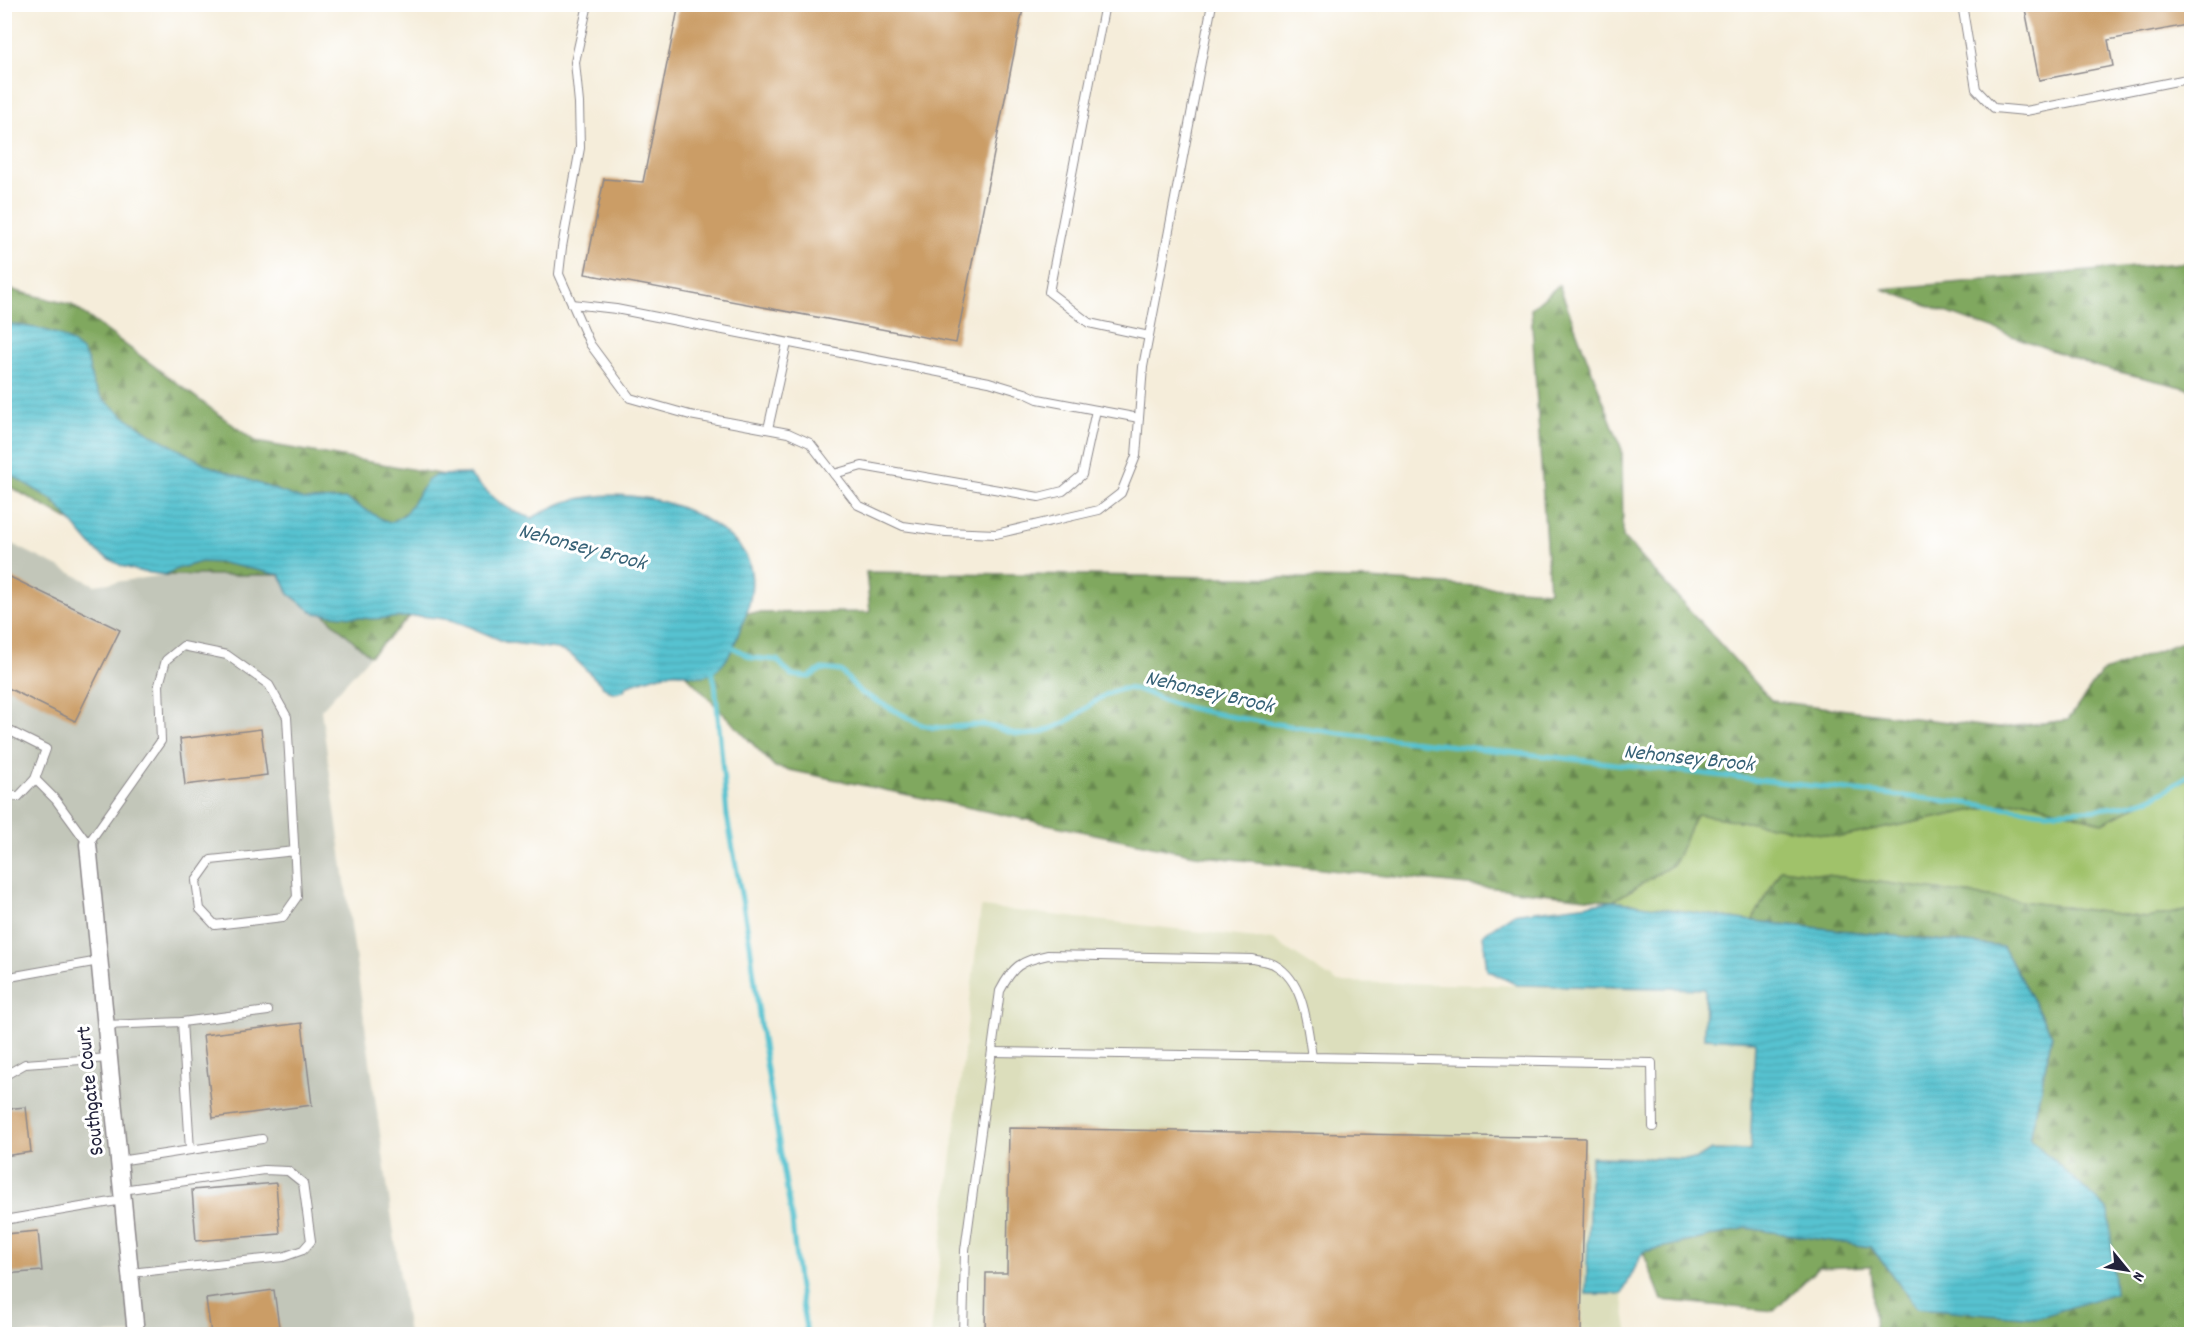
<svg xmlns="http://www.w3.org/2000/svg" width="2196" height="1339" font-family="Dekko,sans-serif">
  <style>
    .built { fill: #dcdebc }
    .industrial { fill: #c2c6b9 }
    .grass { fill: #a0c26b; stroke: #617253; stroke-width: 1.5 }
    .forest { fill: url(#forest-firs); stroke: #51654d; stroke-width: 1.5 }
    .water { fill: url(#water-rules); stroke: #3c7286; stroke-width: 1.5 }
    .lines { fill: none; stroke-linecap: round; stroke-linejoin: round }
    .stream { stroke: #56c2d0; stroke-width: 5 }
    .building { fill: #cb9d66 }
    .lane-casing { stroke: #8c888a; stroke-width: 10 }
    .street-casing { stroke: #8c888a; stroke-width: 19 }
    .lane { stroke: #fff; stroke-width: 8 }
    .street { stroke: #fff; stroke-width: 16 }
    .labels { text-anchor: middle; stroke-width: 6; stroke-linejoin: round; paint-order: stroke }
    .street-label { font-size: 21px; fill: #22223b; stroke: #fff }
    .water-label { font-size: 22px; font-style: italic; fill: #376277; stroke: #fff }
  </style>
  <defs>
    <pattern id="forest-firs" width="22" height="20" patternUnits="userSpaceOnUse" patternTransform="scale(1.5)"><rect width="22" height="20" fill="#80a85f"/><path d="M5 1l3.5 6h-7zM16 11l3.5 6h-7z" fill="#688850"/></pattern>
    <pattern id="water-rules" width="6" height="5" patternUnits="userSpaceOnUse" patternTransform="scale(1.5)"><rect width="6" height="5" fill="#56c2d0"/><path d="M0 2.5h6" fill="none" stroke="#4ba6b4"/></pattern>
  </defs>
  <rect width="100%" height="100%" fill="#fff"/>
  <filter id="ink" filterUnits="userSpaceOnUse"><feTurbulence type="fractalNoise" baseFrequency=".0167" numOctaves="2"/><feDisplacementMap in="SourceGraphic" scale="12" xChannelSelector="R" yChannelSelector="G"/><feConvolveMatrix kernelMatrix="1 2 1 2 8 2 1 2 1" color-interpolation-filters="sRGB"/></filter>
  <filter id="wash" filterUnits="userSpaceOnUse"><feTurbulence type="fractalNoise" baseFrequency=".008" numOctaves="4" result="noise"/><feDisplacementMap in="SourceGraphic" scale="24" xChannelSelector="R" yChannelSelector="G"/><feGaussianBlur stdDeviation="1.35" result="paint"/><feColorMatrix in="noise" values="0 0 0 0 0 0 0 0 0 0 0 0 0 0 0 0 0 1.4 0 .05"/><feComposite in="paint" operator="in"/></filter>
  <g filter="url(#wash)">
    <rect width="100%" height="100%" fill="#f5edda"/>
    <path class="built" d="M981,907l292,33 64,42 368,7 50,51 -5,112 -39,-2 -14,9 -106,-1 -5,136h36l7,40h-698z"/>
    <path class="industrial" d="M4,540l91,45 70,-10h116l89,81 -49,54 87,624h-403z"/>
    <path class="grass" d="M2191,777v133l-44,8 -366,-49 -29,52 -139,-20 61,-37 22,-50 145,23 183,-37 79,23z"/>
    <g class="forest">
      <path d="M2191,262v127l-93,-22 -216,-78z"/>
      <path d="M1559,285l63,165 1,87 149,164 227,27 69,-8 33,-47 90,-35v139l-88,46 -79,-23 -183,37 -145,-23 -22,50 -61,37 -418,-46 -420,-88 -114,-118 67,-36 142,-1 -4,-40 503,7 180,12 -18,-282z"/>
      <path d="M4,288l68,17 184,137 218,38 -33,106 -71,70 -89,-81h-116l-160,-91z"/>
      <path d="M1781,869l366,49 44,-8v424h-316l-4,-68 -53,2 -44,43 -112,-11 -19,-48 104,-24 124,19 46,61 192,-97 -79,-72 22,-104 -49,-88 -251,-26z"/>
    </g>
    <g class="water">
      <path d="M4,323l37,6 16,5 13,7 13,11 5,9 5,24 10,14 21,17 27,18 56,31 97,35 42,-1 43,24 16,-9 22,-33 9,-6 32,-1c24,21 32,35 64,44 12,-6 24,-14 37,-17 53,-14 114,-2 156,32 9,7 19,16 23,27 8,21 2,48 -7,67 -6,16 -13,38 -29,46 -14,8 -26,-2 -40,0 -14,1 -30,8 -44,12l-5,6 -8,2 -8,-3 -36,-35 -14,-6 -52,-7 -42,-18 -18,-5 -24,-3 -49,3 -58,-6 -25,-19 -9,-19 -58,-12 -21,-1 -24,7 -12,6 -27,-4 -16,-5 -22,-12 -10,-10 -36,-43 -49,-30z"/>
      <path d="M1613,901l139,20 251,26 49,88 -22,104 79,72 6,82 -78,25 -120,-10 -46,-61 -124,-19 -104,24 -21,42h-36l5,-137 106,2 14,-9 39,1 5,-110 -51,-3 1,-49 -188,-4 -30,-15 -4,-36 30,-20z"/>
    </g>
    <g class="lines">
      <g class="stream">
        <path d="M727,644l25,14 25,2 14,15 18,2 13,-8 19,2 19,21 62,33c20,6 38,0 58,0 13,0 24,6 36,9 17,3 32,-3 48,-11 20,-10 34,-29 58,-34 18,-3 35,10 52,15 53,14 111,21 165,29l707,79c31,-2 63,-2 93,-10 19,-5 36,-18 53,-29"/>
        <path d="M711,668l4,15 12,133 23,128 12,95 30,182 6,60 9,53"/>
      </g>
    </g>
    <g id="blocks">
      <g class="building">
        <path d="M679,4h345l-68,339 -371,-69 19,-95 39,3z"/>
        <path d="M2024,4h168v20l-84,16 5,26 -74,14z"/>
        <path d="M4,574l116,56 -45,91 -71,-35z"/>
        <path d="M261,729l6,46 -82,10 -5,-46z"/>
        <path d="M302,1023l10,82 -99,13 -10,-83z"/>
        <path d="M26,1107l5,45 -27,4v-47z"/>
        <path d="M1009,1128l576,10 -4,196h-596l1,-61h21z"/>
        <path d="M276,1183l4,51 -84,7 -4,-51z"/>
        <path d="M38,1231l4,40 -37,3v-40z"/>
        <path d="M274,1290l6,44h-69l-5,-35z"/>
      </g>
    </g>
  </g>
  <g filter="url(#ink)">
    <use href="#blocks" fill-opacity="0" stroke="#8c888a" stroke-width="1.5"/>
    <g class="lines">
      <g class="lane-casing">
        <g id="lane">
          <path d="M588,4l-13,58 4,41 1,45 -18,99 -3,27 31,70 40,54 60,17 98,18 22,10 48,62 45,21 43,6 50,2 103,-24 22,-17 15,-37 7,-89 69,-363"/>
          <path d="M1105,4l-56,288 40,31 60,13"/>
          <path d="M1962,4l14,85 18,19 32,3 166,-33"/>
          <path d="M572,304l44,5 373,73 36,11 13,6 101,19"/>
          <path d="M768,429l19,-86"/>
          <path d="M834,474l28,-8 177,31 24,-6 19,-16 14,-65"/>
          <path d="M4,728l42,21 -11,30 -17,18 -14,-5"/>
          <path d="M35,779l21,21 32,44 73,-103 -2,-56 7,-25 17,-14 44,9 42,30 18,32 10,180 -14,20 -68,8 -15,-16 -4,-28 15,-21 84,-9"/>
          <path d="M4,978l95,-17"/>
          <path d="M182,1022l8,128"/>
          <path d="M105,1025l77,-3 86,-11"/>
          <path d="M992,1052l320,5"/>
          <path d="M4,1076l21,-12 84,-6"/>
          <path d="M119,1161l143,-22"/>
          <path d="M122,1190l142,-20 24,1 15,12 8,58 -8,9 -20,7 -153,16"/>
          <path d="M4,1220l119,-20"/>
          <path d="M963,1334l2,-84 35,-259c13,-25 20,-30 48,-36l205,4c7,2 16,2 22,6 30,17 32,61 37,92l340,6 1,64"/>
        </g>
      </g>
      <g class="street-casing">
        <path id="street" d="M88,844l48,490"/>
      </g>
      <use href="#lane" class="lane"/>
      <use href="#street" class="street"/>
    </g>
  </g>
  <g class="labels">
    <g class="street-label">
      <text transform="translate(89 1091) rotate(-96)" y="7">Southgate Court</text>
    </g>
    <g class="water-label">
      <text transform="translate(583 545) rotate(15)" y="8">Nehonsey Brook</text>
      <text transform="translate(1210 690) rotate(13)" y="8">Nehonsey Brook</text>
      <text transform="translate(1689 756) rotate(6)" y="8">Nehonsey Brook</text>
    </g>
  </g>
  <rect width="2196" height="1339" fill="none" stroke="#fff" stroke-width="24"/>
  <g transform="translate(2127 1270) rotate(120)" stroke="#ffffff" stroke-width="4.5" paint-order="stroke">
  <path d="M0-4.5L10 22L0 15L-10 22Z" fill="#22223b"/>
  <text y="-9" font-size="16" font-weight="bold" text-anchor="middle" fill="#22223b">N</text>
  </g>
</svg>
